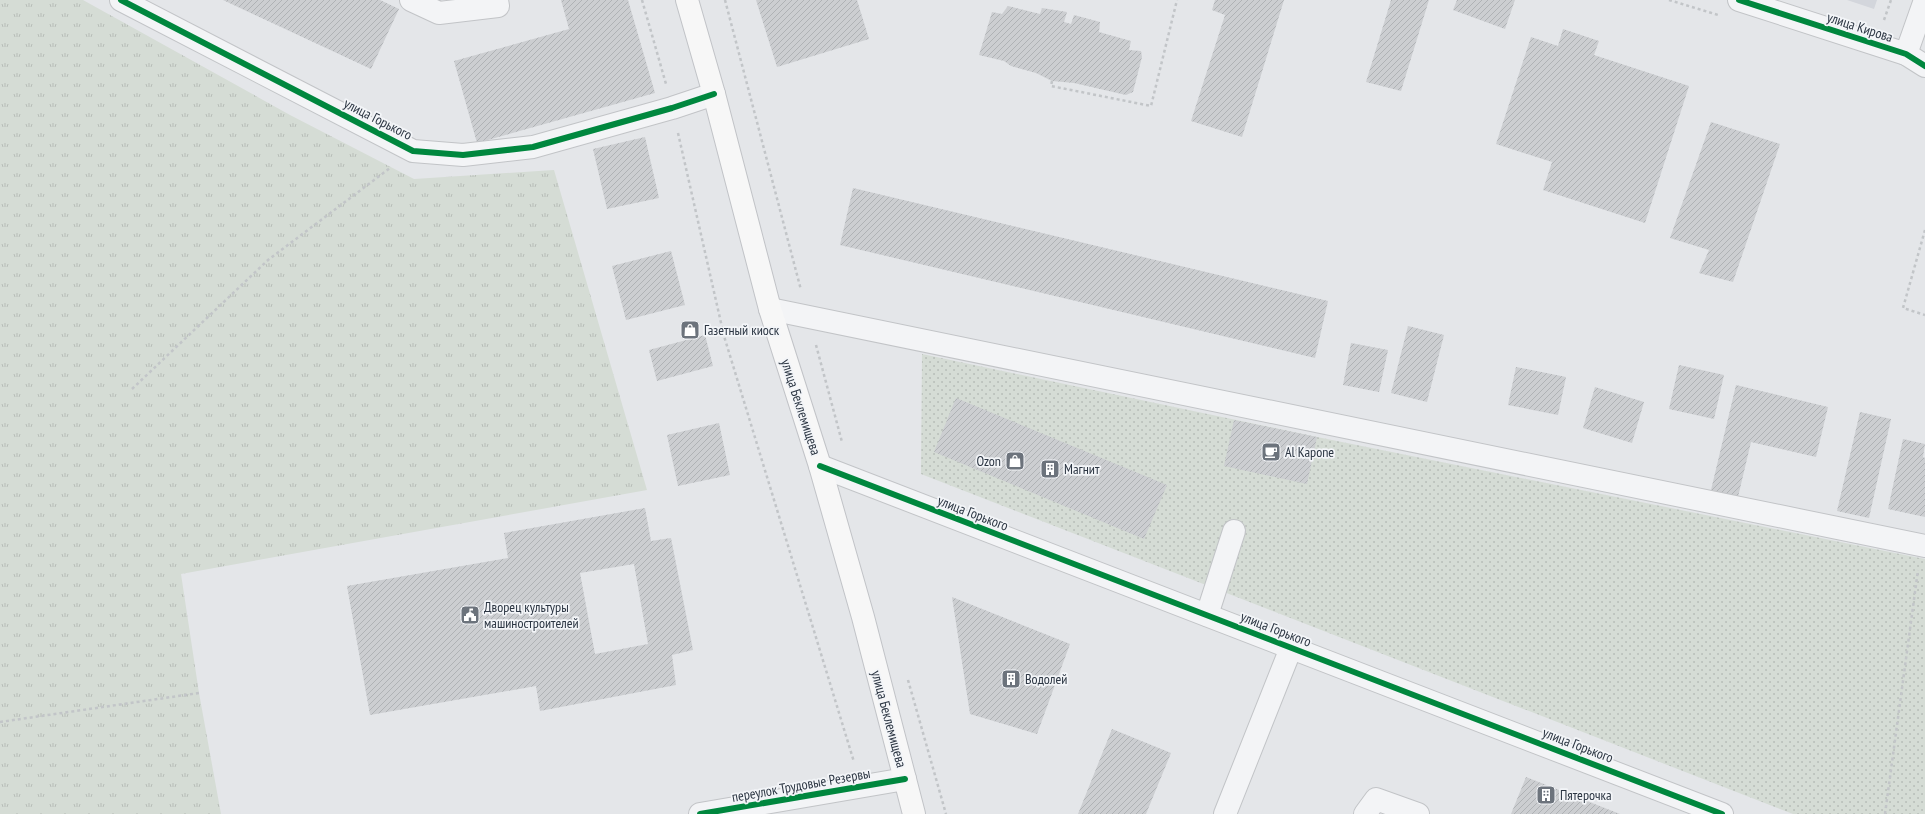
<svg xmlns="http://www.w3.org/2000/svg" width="1925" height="814" font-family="'PT Sans Narrow',sans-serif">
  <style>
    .built { fill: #d3d6dc }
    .grass { fill: url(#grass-dots) }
    .park { fill: url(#park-tufts) }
    .building { fill: url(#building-hatch); fill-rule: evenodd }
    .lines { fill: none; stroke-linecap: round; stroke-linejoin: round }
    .minor-casing { stroke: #c2c4c7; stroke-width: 24 }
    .major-casing { stroke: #c1c3c7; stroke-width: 24 }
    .path { stroke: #c2c5c8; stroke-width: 2.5; stroke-dasharray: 3 3; stroke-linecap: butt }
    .minor { stroke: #f3f4f6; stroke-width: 22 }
    .major { stroke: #f7f7f7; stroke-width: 22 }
    .cycleway-casing { stroke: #f3f5f8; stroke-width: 8 }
    .cycleway { stroke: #00873e; stroke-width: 6 }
    .labels { text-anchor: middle; stroke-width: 3.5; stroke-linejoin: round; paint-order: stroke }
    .street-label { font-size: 14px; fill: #2b3542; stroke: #f3f5f8 }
    .poi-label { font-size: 14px; fill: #2b3542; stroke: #f3f5f8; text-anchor: start }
  </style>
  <defs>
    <pattern id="grass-dots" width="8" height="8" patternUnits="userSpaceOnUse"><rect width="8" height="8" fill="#d5dcd5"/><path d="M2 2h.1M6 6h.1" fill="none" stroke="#b7bdb8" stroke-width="1.8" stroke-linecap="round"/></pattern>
    <pattern id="park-tufts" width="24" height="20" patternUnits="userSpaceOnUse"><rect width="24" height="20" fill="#d5dcd5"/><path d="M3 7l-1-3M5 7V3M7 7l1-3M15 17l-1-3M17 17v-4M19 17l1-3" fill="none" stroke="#b7bdb8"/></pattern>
    <pattern id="building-hatch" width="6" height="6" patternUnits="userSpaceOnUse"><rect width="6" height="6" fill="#ccced1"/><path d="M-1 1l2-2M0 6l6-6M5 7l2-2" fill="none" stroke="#afb2b5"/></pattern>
  </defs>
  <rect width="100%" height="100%" fill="#e4e6e9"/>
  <path class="built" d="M1847,0h30l-3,9z"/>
  <path class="grass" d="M922,354l395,83 608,122v255h-132l-872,-340z"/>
  <path class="park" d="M0,0h83l207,115 124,64 140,-9 93,320 -466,84 18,119 22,121h-221z"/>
  <g class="building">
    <path d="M223,0h157l19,9 -28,60z"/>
    <path d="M561,0h67l27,93 -178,50 -23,-82 115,-32z"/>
    <path d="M756,0h101l12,39 -92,28z"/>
    <path d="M1215,0h69l-42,137 -51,-16 34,-106 -13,-5z"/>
    <path d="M1391,0h38l-28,91 -35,-9z"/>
    <path d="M1457,0h58l-10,29 -52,-19z"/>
    <path d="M1008,6l32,8 2,-6 25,4 -3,10 7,2 3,-9 26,7 -1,10 32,9 -2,9 12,1 1,6 -9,35 -7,3 -52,-12 -22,-2 -16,-8 -25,-7 -7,-5 -25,-6 13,-43 10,2z"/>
    <path d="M1563,29l36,12 -5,14 95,31 -44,137 -102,-33 9,-28 -56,-18 35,-107 27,9z"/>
    <path d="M1711,122l69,22 -47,138 -34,-9 10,-23 -39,-12z"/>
    <path d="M645,137l14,61 -52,11 -14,-60z"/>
    <path d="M853,188l475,113 -13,57 -475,-113z"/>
    <path d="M671,251l14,54 -59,15 -14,-54z"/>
    <path d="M1408,326l36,9 -17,67 -36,-9z"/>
    <path d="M705,335l8,31 -56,15 -8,-31z"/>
    <path d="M1351,343l37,7 -9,42 -36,-7z"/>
    <path d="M1679,365l45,10 -10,44 -45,-10z"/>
    <path d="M1516,367l50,10 -8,38 -50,-10z"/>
    <path d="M1736,385l92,22 -12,50 -65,-15 -13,55 -27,-7z"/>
    <path d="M1595,387l49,15 -12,41 -49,-15z"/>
    <path d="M956,398l211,87 -23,54 -210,-87z"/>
    <path d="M1860,412l31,7 -22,99 -32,-7z"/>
    <path d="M1234,420l83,17 -10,47 -83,-18z"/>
    <path d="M719,423l11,52 -52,11 -11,-51z"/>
    <path d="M1903,439l22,5 -2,13 2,1v59l-37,-8z"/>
    <path d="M645,508l6,33 20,-3 22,112 -21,5 4,30 -136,26 -4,-25 -166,29 -23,-129 161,-28 -4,-25zM634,564l14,80 -53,10 -15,-81z"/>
    <path d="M952,597l118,47 -33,90 -67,-20z"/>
    <path d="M1112,729l59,24 -25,61h-68z"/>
    <path d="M1526,777l94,37h-109z"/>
  </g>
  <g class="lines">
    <g class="minor-casing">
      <g id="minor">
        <path d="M121,0l292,151 50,4 70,-8 139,-39 42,-14"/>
        <path d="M411,0l28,13 59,-7 -1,-6"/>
        <path d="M1739,0l167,54 19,12"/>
        <path d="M1906,54l19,-54"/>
        <path d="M770,309l1155,237"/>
        <path d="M820,466l902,348"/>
        <path d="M1207,615l27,-84"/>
        <path d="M700,814l205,-35"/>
        <path d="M1225,814l66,-166"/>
        <path d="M1365,814l11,-15 42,15"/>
      </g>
    </g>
    <g class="major-casing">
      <path id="major" d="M687,0l27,94 56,215 50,157 43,151 51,197"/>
    </g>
    <g class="path">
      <path d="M642,0l24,84"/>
      <path d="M725,0l76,290"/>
      <path d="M1669,0l49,15"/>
      <path d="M1884,20l7,-20"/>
      <path d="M1052,81l-1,5 100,20 26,-106"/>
      <path d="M678,133l46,203 130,426"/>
      <path d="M1925,230l-22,78 22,7"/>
      <path d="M816,345l26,97"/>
      <path d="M132,389l136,-129 122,-92"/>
      <path d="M908,680l38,134"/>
      <path d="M0,722l199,-29"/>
      <path d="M1885,814l33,-244"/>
    </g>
    <use href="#minor" class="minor"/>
    <use href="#major" class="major"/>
    <g class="cycleway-casing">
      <g id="cycleway">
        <path d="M121,0l292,151 50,4 70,-8 139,-39 42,-14"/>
        <path d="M1739,0l167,54 19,12"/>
        <path d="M820,466l902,348"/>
        <path d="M700,814l205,-35"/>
      </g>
    </g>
    <use href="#cycleway" class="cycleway"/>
  </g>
  <defs>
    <g id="shop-square" transform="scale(1)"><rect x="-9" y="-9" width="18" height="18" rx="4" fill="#6c737c" stroke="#f3f5f8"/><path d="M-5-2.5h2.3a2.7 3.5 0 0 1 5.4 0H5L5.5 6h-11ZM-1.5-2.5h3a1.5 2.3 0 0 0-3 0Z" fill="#fff"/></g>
    <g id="cafe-square" transform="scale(1)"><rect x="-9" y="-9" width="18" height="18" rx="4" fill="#6c737c" stroke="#f3f5f8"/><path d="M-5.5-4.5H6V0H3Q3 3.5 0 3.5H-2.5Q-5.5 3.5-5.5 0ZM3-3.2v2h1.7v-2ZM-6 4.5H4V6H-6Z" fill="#fff"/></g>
    <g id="building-square" transform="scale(1)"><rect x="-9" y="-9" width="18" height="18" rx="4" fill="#6c737c" stroke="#f3f5f8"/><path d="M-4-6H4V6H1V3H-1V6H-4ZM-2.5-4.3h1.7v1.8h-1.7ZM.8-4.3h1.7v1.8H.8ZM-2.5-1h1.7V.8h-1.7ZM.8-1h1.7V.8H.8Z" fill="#fff"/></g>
    <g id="civic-square" transform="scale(1)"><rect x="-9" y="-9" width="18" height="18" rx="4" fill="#6c737c" stroke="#f3f5f8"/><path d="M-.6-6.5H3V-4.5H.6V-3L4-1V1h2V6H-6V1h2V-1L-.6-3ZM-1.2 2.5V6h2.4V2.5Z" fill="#fff"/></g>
  </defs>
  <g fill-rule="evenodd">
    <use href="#shop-square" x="690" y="330"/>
    <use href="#cafe-square" x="1271" y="452"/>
    <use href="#shop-square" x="1015" y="461"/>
    <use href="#building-square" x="1050" y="469"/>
    <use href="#civic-square" x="470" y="615"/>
    <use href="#building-square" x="1011" y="679"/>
    <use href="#building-square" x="1546" y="795"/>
  </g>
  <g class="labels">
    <g class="street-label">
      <text transform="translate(1860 27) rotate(18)" y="5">улица Кирова</text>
      <text transform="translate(378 119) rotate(27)" y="5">улица Горького</text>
      <text transform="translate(801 407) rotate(72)" y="5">улица Беклемищева</text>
      <text transform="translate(973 513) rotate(21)" y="5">улица Горького</text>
      <text transform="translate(1276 629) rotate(21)" y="5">улица Горького</text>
      <text transform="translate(889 719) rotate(75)" y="5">улица Беклемищева</text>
      <text transform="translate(1578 745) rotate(21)" y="5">улица Горького</text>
      <text transform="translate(801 785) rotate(-10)" y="5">переулок Трудовые Резервы</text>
    </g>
    <g class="poi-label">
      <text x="704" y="335">Газетный киоск</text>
      <text x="1285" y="457">Al Kapone</text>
      <text x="1001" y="466" text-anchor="end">Ozon</text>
      <text x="1064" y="474">Магнит</text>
      <text x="484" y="612">Дворец культуры<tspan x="484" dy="16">машиностроителей</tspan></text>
      <text x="1025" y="684">Водолей</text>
      <text x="1560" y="800">Пятерочка</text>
    </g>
  </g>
</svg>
